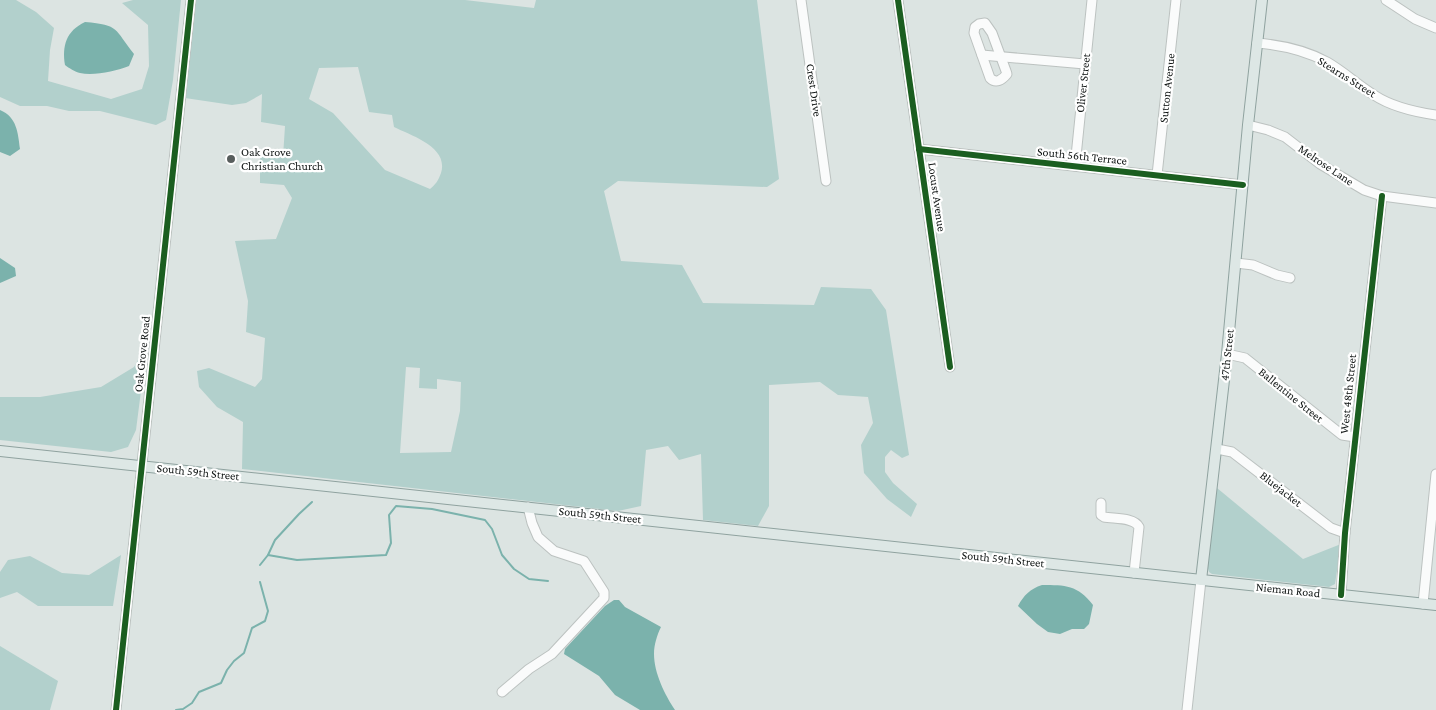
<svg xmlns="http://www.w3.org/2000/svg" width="1436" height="710" font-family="'Crimson Pro',serif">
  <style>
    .green { fill: #b2d0cc; fill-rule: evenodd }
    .water { fill: #7bb2ac }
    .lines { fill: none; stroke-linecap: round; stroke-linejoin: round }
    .stream { stroke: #7bb2ac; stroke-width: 2 }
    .minor-casing { stroke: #bcc2c0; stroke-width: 11 }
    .major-casing { stroke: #8fa29f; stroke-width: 12 }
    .minor { stroke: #fafbfb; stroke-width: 9 }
    .major { stroke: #dde7e5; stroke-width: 10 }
    .cycleway-casing { stroke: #fff; stroke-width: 9 }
    .cycleway { stroke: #1b5e20; stroke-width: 6 }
    .poi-dot { fill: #585e5d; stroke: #fff; stroke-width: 2 }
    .labels { text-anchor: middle; stroke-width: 4.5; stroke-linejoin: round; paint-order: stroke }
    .street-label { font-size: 12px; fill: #111615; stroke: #fff }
    .poi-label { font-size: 12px; fill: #111615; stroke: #fff; text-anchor: start }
  </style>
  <rect width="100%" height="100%" fill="#dce4e2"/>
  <g class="green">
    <path d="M0,0h16l20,12 18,16 -4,22 -2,31 63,18 31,-10 7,-23 -1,-41 -26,-22 11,-3h48l-8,80 -7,40 -10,5 -56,-14h-31l-22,-5h-27l-20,-9z"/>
    <path d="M196,0h269l69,8 2,-8h221l22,179 -12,8 -149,-6 -14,10 17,70 61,4 21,38 111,2 7,-18 50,2 15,21 23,145 -7,3 -11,-8 -6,7v15l8,11 24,21 -6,13 -24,-18 -23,-26 -3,-28 12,-22 -5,-26 -30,-2 -18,-13 -51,3v121l-11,20 -55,-6 -2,-66 -22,6 -11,-14 -22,4 -5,56 -23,5 -376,-42 1,-47 -26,-15 -18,-20 -2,-16 12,-3 46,19 7,-8 3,-41 -19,-6 2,-31 -13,-60 41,-2 16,-41 -8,-13 -24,-2v-26h23l2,-31 -24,-4 1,-28 -16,9 -14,2 -47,-7zM358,67l11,45 23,3 2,12c18,9 55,20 47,46 -3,8 -5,11 -11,16l-45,-19 -52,-57 -24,-14 10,-31zM406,367l14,1 -1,20 18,1v-10l24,3 -1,29 -9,41 -51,1z"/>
    <path d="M147,344l-11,86 -8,17 -17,5 -111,-12v-43h40l61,-10 33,-20z"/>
    <path d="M1217,488l86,71 38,-15 -6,40 -6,3 -117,-13 -3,-2 -2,-7 8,-76z"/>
    <path d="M121,555l-8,51h-75l-21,-14 -17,6v-26l8,-12 22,-4 32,17 27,2z"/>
    <path d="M0,646l58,35 -8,29h-50z"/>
  </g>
  <g class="water">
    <path d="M85,22c35,3 29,7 49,32l-5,12c-13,5 -35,10 -49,7 -5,-1 -11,-5 -15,-8 -3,-19 1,-34 20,-43z"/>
    <path d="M0,110c17,7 18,23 20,39l-10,7 -10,-4z"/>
    <path d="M0,258l15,10 1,8 -16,7z"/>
    <path d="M1042,585c23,0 36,0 51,20l-4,19 -5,5h-12l-12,5 -12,-2 -11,-8 -19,-18c6,-11 12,-17 24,-21z"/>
    <path d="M614,600h5l6,7 36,20c-4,8 -7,18 -7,27 0,19 11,41 21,56h-35l-25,-15 -16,-19 -35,-22 1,-5 40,-43z"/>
  </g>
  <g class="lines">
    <g class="stream">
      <path d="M268,555l7,-15 24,-26 13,-12"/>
      <path d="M260,565l8,-10 29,5 89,-5 5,-12 -2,-28 7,-9 36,3 53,11 7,9 10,26 12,14 15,10 19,2"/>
      <path d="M176,710l7,-1 9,-6 7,-11 22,-9 6,-13 7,-9 10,-8 8,-25 13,-7 3,-10 -8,-29"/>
    </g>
    <g class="minor-casing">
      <g id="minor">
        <path d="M801,0l25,181"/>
        <path d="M898,0l52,367"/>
        <path d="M1386,0l29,19 21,9"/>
        <path d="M985,23l7,10 14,38 1,3c-5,6 -11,10 -17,4l-16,-45 1,-6 4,-3z"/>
        <path d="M1257,43c24,2 48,7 70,19 17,10 31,23 47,33 18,12 41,17 62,20"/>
        <path d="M982,55l103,9"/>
        <path d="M1248,125l20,5 17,7 35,27 44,26 18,6 54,7"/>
        <path d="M919,149l324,36"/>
        <path d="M1075,166l17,-166"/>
        <path d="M1157,175l19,-175"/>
        <path d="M1236,263l17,2 24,10 13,3"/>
        <path d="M1227,354l18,4 97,77 13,2"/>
        <path d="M1217,449l15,3 99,76 14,5"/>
        <path d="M1101,503v12l3,2c10,2 30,0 35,10l-5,46"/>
        <path d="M1341,595l4,-62 37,-337"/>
        <path d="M1423,604l13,-130"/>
        <path d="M502,692l27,-23 23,-15 52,-56v-6l-20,-31 -30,-10 -16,-14 -6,-14 -4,-16"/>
        <path d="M116,710l75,-710"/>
        <path d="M1187,710l14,-130"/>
      </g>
    </g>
    <g class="major-casing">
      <g id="major">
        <path d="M0,451l1436,154"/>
        <path d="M1201,580l26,-226 21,-229 14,-125"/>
      </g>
    </g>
    <use href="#minor" class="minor"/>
    <use href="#major" class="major"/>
    <g class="cycleway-casing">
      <g id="cycleway">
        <path d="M898,0l52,367"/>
        <path d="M919,149l324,36"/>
        <path d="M1341,595l4,-62 37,-337"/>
        <path d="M116,710l75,-710"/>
      </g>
    </g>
    <use href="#cycleway" class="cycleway"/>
  </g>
  <circle class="poi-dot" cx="231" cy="159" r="5"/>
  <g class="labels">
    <g class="street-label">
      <text transform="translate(1347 77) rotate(32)" y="4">Stearns Street</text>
      <text transform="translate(1083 83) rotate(-84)" y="4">Oliver Street</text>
      <text transform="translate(1167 88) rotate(-84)" y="4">Sutton Avenue</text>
      <text transform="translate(814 90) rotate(82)" y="4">Crest Drive</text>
      <text transform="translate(1082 156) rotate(6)" y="4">South 56th Terrace</text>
      <text transform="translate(1326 165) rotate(34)" y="4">Melrose Lane</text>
      <text transform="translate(937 197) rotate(82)" y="4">Locust Avenue</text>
      <text transform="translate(142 354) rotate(-84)" y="4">Oak Grove Road</text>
      <text transform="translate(1227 355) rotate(-84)" y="4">47th Street</text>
      <text transform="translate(1348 394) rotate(-84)" y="4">West 48th Street</text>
      <text transform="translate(1291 395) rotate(39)" y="4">Ballentine Street</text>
      <text transform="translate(198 472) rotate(6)" y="4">South 59th Street</text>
      <text transform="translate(1281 489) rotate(38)" y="4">Bluejacket</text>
      <text transform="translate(600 515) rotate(6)" y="4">South 59th Street</text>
      <text transform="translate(1003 559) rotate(6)" y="4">South 59th Street</text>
      <text transform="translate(1288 590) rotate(6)" y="4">Nieman Road</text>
    </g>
    <g class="poi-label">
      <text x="241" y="156">Oak Grove<tspan x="241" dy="14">Christian Church</tspan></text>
    </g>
  </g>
</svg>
